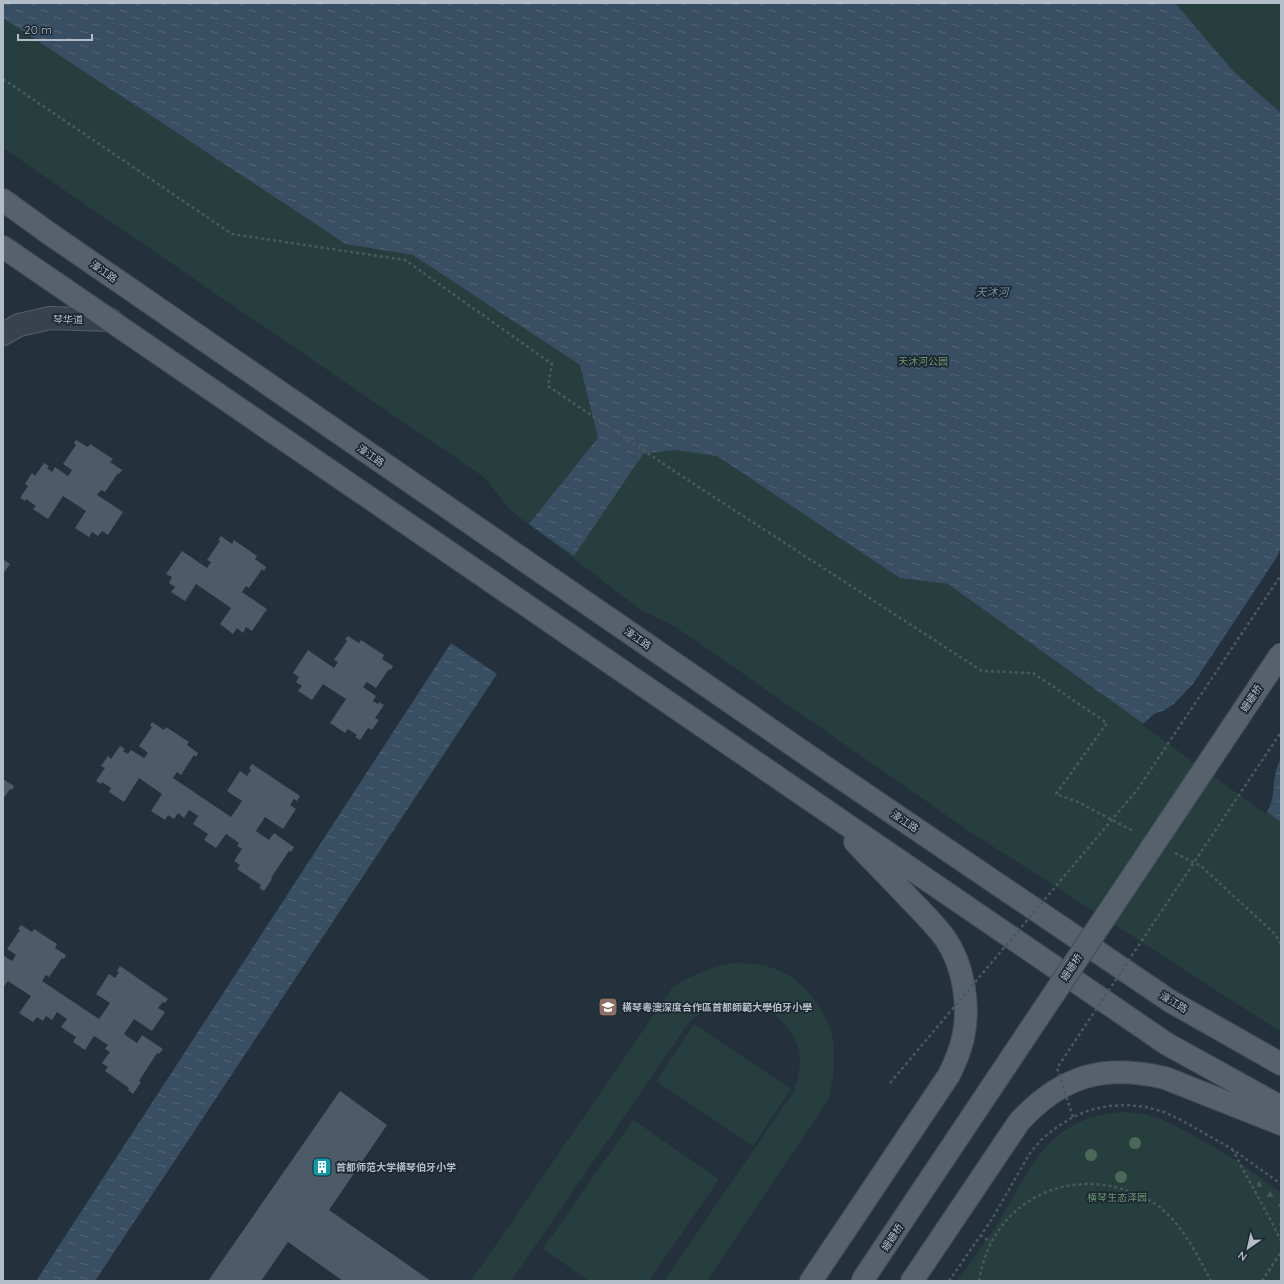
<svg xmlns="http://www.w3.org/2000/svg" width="1284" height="1284" font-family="Quicksand,'Noto Sans SC',sans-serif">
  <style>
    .green { fill: #273e3e }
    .forest { fill: url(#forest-firs) }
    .water { fill: url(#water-ripples) }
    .pier { fill: #24303b }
    .building { fill: #4c5b67 }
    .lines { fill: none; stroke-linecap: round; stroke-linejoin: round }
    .minor-casing { stroke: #56606a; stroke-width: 24 }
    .major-casing { stroke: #414b55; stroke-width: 24 }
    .path { stroke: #465b5b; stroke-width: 2.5; stroke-dasharray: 3 3; stroke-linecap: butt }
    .minor { stroke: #38424c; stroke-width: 22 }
    .major { stroke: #56616c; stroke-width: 22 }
    .major-bridge-casing { stroke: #414b55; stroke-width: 24; stroke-linecap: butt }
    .path-bridge { stroke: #465b5b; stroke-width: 2.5; stroke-dasharray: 3 3; stroke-linecap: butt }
    .major-bridge { stroke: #56616c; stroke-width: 22 }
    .tree { fill: #4b6959 }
    .labels { text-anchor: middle; stroke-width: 3.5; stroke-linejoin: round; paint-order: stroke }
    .street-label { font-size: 10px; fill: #b3bdc7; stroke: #1d2731 }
    .park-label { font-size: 10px; fill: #6b9771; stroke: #1d2731 }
    .poi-label { font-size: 10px; font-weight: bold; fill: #b3bdc7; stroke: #1d2731; text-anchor: start }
    .water-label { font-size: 11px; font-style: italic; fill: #7491aa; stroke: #1d2731 }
  </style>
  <defs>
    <pattern id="forest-firs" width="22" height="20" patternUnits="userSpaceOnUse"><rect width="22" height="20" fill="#273e3e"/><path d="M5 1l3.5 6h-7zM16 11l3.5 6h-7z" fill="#445858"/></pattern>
    <pattern id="water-ripples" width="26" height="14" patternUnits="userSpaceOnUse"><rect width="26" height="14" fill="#384e62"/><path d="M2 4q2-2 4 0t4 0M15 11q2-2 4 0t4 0" fill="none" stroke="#526677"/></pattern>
  </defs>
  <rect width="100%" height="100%" fill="#24303b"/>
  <g class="green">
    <path d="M3,3h1278v1029l-312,-201 -293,-204 -35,-17 -131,-100 -25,-32 -482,-330z"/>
    <path d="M733,963c18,0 37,1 53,11 7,3 14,10 19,15 33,33 34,69 23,111l-121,181h-43l130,-190c4,-13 8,-27 5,-40 0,-3 -2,-6 -3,-9 -13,-30 -47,-48 -79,-37 -10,3 -19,10 -27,16l-179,260h-40l202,-294c19,-13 37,-19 60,-24z"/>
    <path d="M694,1024l97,65 -38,57 -97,-65z"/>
    <path d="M1127,1112l17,2 17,5 17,8 50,28 53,38v88h-324c14,-20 30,-40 42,-60 35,-58 51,-106 128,-109z"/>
    <path d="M633,1120l86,59 -70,102h-60l-46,-32z"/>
  </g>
  <path class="forest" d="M1244,1166l37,27v35l-23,-41z"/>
  <g class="water">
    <path d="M3,3h1172l58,68 48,42v709l-333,-238 -48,-6 -183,-122 -42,-6 -32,4 -69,102 -45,-32 69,-86 -18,-73 -167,-110 -67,-11 -343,-226z"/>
    <path d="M451,643l46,31 -402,607h-59z"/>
  </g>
  <path class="pier" d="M1281,546v211l-5,13 -2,12 -1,13 -3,11 -4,8 -124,-89 12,-11 11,-4 10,-7 18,-19 78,-118 7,-11z"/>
  <g class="building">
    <path d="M76,440l12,7 2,-3 23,15 -3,3 12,8 -3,4 -1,-1 -13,19 -4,-2 -4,5 26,17 -15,23 -6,-4 -4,5 -6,-4 -3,5 -14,-9 11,-17 -23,-15 -15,23 -15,-10 3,-3 -10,-7 -1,2 -5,-3 8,-12 -3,-2 7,-11 3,3 9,-13 5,3 -2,2 5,4 3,-5 13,9 4,-6 -9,-6 13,-19 -2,-2z"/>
    <path d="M221,536l11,8 2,-4 23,16 -2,3 11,8 -2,4 -2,-2 -13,19 -3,-2 -4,6 25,17 -15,22 -6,-4 -3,6 -6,-5 -4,6 -13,-10 11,-16 -35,-24 -11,17 -14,-9 4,-5 -6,-4 3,-6 -6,-3 16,-23 25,17 4,-6 -4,-2 13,-19 -2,-1z"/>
    <path d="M3,559l7,5 -7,10z"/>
    <path d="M348,636l11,7 2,-3 23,15 -2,4 11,7 -2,4 -2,-1 -13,19 -9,-6 -4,5 13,9 -3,5 5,3 1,-2 5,3 -9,13 4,2 -7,10 -4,-2 -8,12 -5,-3 2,-2 -9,-6 -3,4 -15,-10 16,-24 -23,-15 -11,16 -14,-9 4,-5 -6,-4 3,-5 -6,-4 15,-23 26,18 4,-6 -4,-2 13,-19 -2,-2z"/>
    <path d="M152,722l12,8 2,-3 23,15 -2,3 11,8 -2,4 -2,-2 -13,20 -4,-3 -4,6 58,39 11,-16 -15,-10 13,-20 7,5 4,-6 -2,-2 3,-4 48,32 -3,5 -3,-2 -4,6 6,4 -13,20 -18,-12 -9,14 13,9 5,-7 20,14 -3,5 -2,-1 -18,27 1,1 -8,12 -5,-3 2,-3 -24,-16 3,-4 -6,-4 8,-12 -5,-3 2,-3 -13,-9 -10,14 -12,-8 4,-6 -15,-10 5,-8 -9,-6 -5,8 -6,-5 -4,6 -6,-4 -3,5 -14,-9 11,-17 -23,-16 -15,24 -15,-10 2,-4 -9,-6 -1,2 -5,-3 9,-13 -4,-2 7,-10 3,3 9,-13 5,3 -2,2 5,3 3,-4 13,8 4,-5 -9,-7 13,-19 -2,-1z"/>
    <path d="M3,779l11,7 -2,4 -2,-1 -7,10z"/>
    <path d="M21,925l11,7 2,-3 23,15 -2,4 11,7 -2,4 -2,-1 -13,19 -3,-2 -4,6 57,38 11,-16 -14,-9 13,-20 6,4 4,-6 -2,-1 3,-5 48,33 -3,4 -2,-1 -5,6 7,4 -13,19 -18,-12 -10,15 13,9 5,-8 21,14 -4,5 -2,-1 -18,28 2,1 -8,12 -5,-4 1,-2 -24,-17 3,-4 -6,-4 8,-11 -5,-3 3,-4 -14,-9 -9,14 -12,-8 3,-5 -15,-10 6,-8 -10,-7 -5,8 -6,-4 -3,5 -6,-4 -4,5 -14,-9 12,-17 -23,-15 -5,7v-33l9,6 4,-6 -9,-6 13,-19 -2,-1z"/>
    <path d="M340,1091l47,34 -58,85 102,71h-88l-55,-39 -27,39h-53z"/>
  </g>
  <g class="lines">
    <g class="minor-casing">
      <path id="minor" d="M3,334l16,-9 31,-7 61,2"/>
    </g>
    <g class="major-casing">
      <g id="major">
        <path d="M3,200l47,34 769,529 351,238 111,63"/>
        <path d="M3,247l1164,797 114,63"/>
        <path d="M811,1281l138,-206c6,-12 11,-24 14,-37 7,-32 1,-72 -18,-100 -12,-16 -26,-29 -39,-43 -17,-18 -34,-35 -51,-53"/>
        <path d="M912,1281l107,-159c42,-46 85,-59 146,-44l116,46"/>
      </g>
    </g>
    <g class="path">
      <path d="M3,79l229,155 173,26 147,104 -4,22 129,87 305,198 51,2 74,50 -51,71 22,8 55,29"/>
      <path d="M1175,853l26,13 74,68 6,10"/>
      <path d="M1232,1149l39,72 10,20"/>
      <path d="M980,1235l11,7"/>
      <path d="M949,1281l43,-62 38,-66 12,-14 15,-12 16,-10 17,-7 18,-4 19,-1 19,2 18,5 17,8 51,29 49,35"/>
      <path d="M979,1281c13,-85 100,-122 173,-79 28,17 44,51 59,79"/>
      <path d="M1262,1281l19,-29"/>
    </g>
    <use href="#minor" class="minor"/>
    <use href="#major" class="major"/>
    <g class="major-bridge-casing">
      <path id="major-bridge" d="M862,1281l419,-627"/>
    </g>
    <g class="path-bridge">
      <path d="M890,1083l247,-293 144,-215"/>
      <path d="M1073,1117l-16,-49 224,-336"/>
    </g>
    <use href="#major-bridge" class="major-bridge"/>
  </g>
  <g class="tree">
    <circle cx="1135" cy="1143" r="6"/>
    <circle cx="1091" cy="1155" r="6"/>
    <circle cx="1121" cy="1177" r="6"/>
  </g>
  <defs>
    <g id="school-square" transform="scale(1)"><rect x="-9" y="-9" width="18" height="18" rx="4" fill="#8d6e63" stroke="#1d2731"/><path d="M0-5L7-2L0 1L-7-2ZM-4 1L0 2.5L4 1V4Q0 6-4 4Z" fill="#fff"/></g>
    <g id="building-square" transform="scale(1)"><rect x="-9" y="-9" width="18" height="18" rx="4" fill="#0f9aa8" stroke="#1d2731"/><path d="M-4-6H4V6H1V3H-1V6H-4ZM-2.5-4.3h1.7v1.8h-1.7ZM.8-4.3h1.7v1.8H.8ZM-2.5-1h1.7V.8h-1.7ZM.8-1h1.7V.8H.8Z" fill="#fff"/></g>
  </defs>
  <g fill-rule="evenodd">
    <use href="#school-square" x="608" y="1007"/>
    <use href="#building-square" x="322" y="1167"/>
  </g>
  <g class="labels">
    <g class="street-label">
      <text transform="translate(104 271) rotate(35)" y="4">濠江路</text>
      <text x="68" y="323">琴华道</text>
      <text transform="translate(371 455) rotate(35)" y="4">濠江路</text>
      <text transform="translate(638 638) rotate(35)" y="4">濠江路</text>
      <text transform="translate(1251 698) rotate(-56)" y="4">姗姗桥</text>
      <text transform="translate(905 821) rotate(34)" y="4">濠江路</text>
      <text transform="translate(1071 967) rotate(-56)" y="4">姗姗桥</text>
      <text transform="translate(1174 1002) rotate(31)" y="4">濠江路</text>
      <text transform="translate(892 1237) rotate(-56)" y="4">姗姗桥</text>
    </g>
    <g class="park-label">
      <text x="923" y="365">天沐河公园</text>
      <text x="1117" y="1201">横琴生态泽园</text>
    </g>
    <g class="poi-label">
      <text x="622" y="1011">橫琴粵澳深度合作區首都師範大學伯牙小學</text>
      <text x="336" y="1171">首都师范大学横琴伯牙小学</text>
    </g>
    <g class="water-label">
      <text x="992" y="296">天沐河</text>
    </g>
  </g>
  <rect width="1284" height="1284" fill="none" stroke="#b3bdc7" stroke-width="8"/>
  <g transform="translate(1248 1248) rotate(214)" stroke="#1d2731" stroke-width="3" paint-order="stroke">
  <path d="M0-3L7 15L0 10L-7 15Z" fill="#b3bdc7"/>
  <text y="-6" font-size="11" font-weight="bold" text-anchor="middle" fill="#b3bdc7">N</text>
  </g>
  <path d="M18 34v6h74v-6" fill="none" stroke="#b3bdc7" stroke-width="2"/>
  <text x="24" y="34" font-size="12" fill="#b3bdc7" stroke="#1d2731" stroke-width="3" paint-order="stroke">20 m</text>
</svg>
